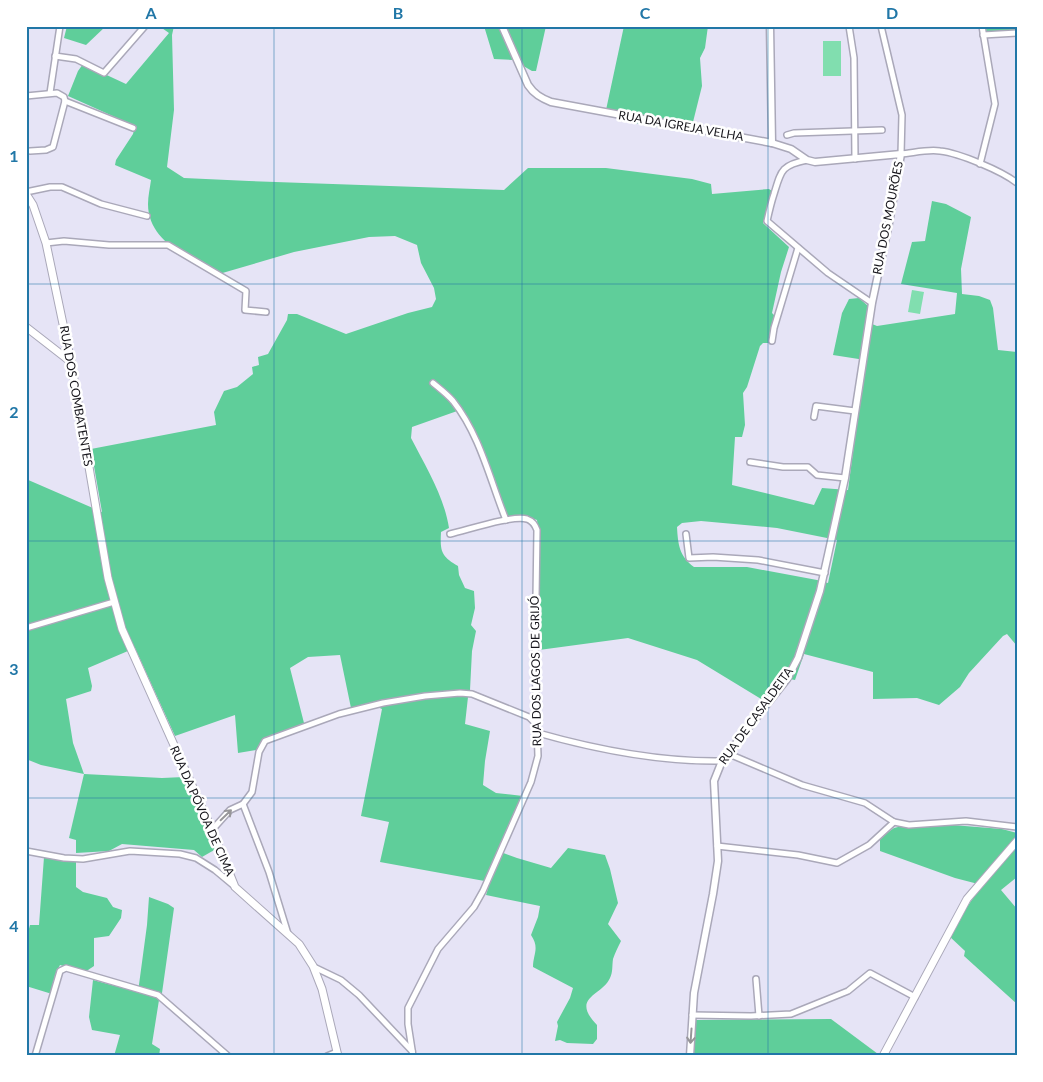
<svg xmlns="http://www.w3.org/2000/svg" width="1043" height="1082" font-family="Lato,sans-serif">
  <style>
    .green { fill: #81deaf }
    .forest { fill: #5fce9a; fill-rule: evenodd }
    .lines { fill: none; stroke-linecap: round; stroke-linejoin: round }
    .minor-casing { stroke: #aaa8b9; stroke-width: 8 }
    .tertiary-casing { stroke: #aaa8b9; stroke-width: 9 }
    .secondary-casing { stroke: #aaa8b9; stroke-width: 9 }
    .minor { stroke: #fff; stroke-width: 5 }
    .tertiary { stroke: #fff; stroke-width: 6 }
    .secondary { stroke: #fff; stroke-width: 7 }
    .oneway { stroke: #979699 }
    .grid { fill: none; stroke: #2177a7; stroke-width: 1; stroke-opacity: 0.55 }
    .labels { text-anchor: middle; stroke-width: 5; stroke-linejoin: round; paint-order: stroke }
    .street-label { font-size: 12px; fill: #17161c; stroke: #fff }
    .neatline { fill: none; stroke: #2177a7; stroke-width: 2 }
    .grid-label { font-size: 16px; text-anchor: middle; font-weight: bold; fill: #2177a7 }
  </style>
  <rect width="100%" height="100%" fill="#e6e4f6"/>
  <g class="green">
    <rect x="823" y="41" width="18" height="35"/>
    <path d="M912,290l12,2 -4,22 -12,-2z"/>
  </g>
  <g class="forest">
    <path d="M67,26h39l-20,19 -22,-7z"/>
    <path d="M159,26h15l-2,9 2,75 -7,57 17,11 65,3 255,9 24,-22h78l86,11 19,5 1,10 57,-5 3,2 -9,32 26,24 -8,25 -9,41 3,3 -6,27h-6l-3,3 -13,41 -4,6 2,32 -3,12h-7l-3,48 82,20 8,-17 26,2 17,-130 -32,-5 9,-42 7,-14 10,-1 9,8 4,18 5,2 78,-12 2,-21 -56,-9 11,-42 13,-1 7,-40 14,3 25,13 -10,52 1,25 17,2 11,4 3,8 5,42 19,2v294l-10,-12 -4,2 -34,37 -9,14 -21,18 -22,-7 -44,1v-27l-69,-18 -9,26 -11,-2 -18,24 -69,-42 -69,-22 -89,12 1,-42 -3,-16 2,-55 -2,-17 -6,-2 -24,-1 -22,-59 -25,-48 -48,17 -1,11c15,29 33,58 38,90l-8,4c-1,19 0,24 17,34l1,9 6,13 9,3 1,17 -4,17 5,6 -4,20 -2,39 -2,7 -3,27 25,7 -5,30 -2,24 13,8 27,3 -25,55 19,7 34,10 17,-20 37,7 5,14 8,34 -10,21 13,17c-3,6 -6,12 -8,18 -1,7 0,13 -3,19 -8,18 -40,19 -13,47v14l-4,5 -26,-1 -7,-3 -5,1 3,-15 -1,-4 13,-24 3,-10 -40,-21c0,-13 7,-19 -2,-32l7,-18 2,-11 -54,-11 4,-13 -110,-20 9,-40 -28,-6 21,-107 -7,-3 -24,2 -11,-53 -32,2 -18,11 14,55 -34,15 -14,12 -18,3 -3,-38 -60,21 -40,-88 -47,20 4,18 -1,5 -25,8 7,44 11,31 78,4 22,-1 32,72 -14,8 -8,-7 -72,-6 -13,7 -33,2v-13l-7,-2 15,-64 -43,-9 -15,-6v-280l76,33 -11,-63 125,-24 -2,-13 10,-21 13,-4 16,-13 -1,-7 7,-2 -1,-8 10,-3 19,-34 1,-6h9l49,20 62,-21 24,-6 4,-8 -2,-11 -13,-25 -4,-18 -22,-9 -26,1 -75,15 -75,22c-29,-16 -71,-32 -71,-70 0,-8 2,-16 3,-24l-36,-15 1,-5 17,-26 2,-8 -67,-30 10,-25 5,-7 43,20 43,-51zM701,521l76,7 60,12 -9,43 -11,-3 -70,-13h-53c-15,-11 -16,-23 -17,-40l5,-4z"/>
    <path d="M484,26h62l-10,45h-4l-19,-11 -19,-1z"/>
    <path d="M624,26h84l-3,22 -5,10 2,28 -11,44h-10l-59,-9 -16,-11z"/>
    <path d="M985,26h32v7l-31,1z"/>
    <path d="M940,824l62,5 15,4v44l-16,13 16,19v95l-53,-48 1,-5 -17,-16 34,-50 -27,-7 -75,-27v-13l14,-10 12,-3z"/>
    <path d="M44,857l32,5v25l7,5 24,6 6,9 9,3 -1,8 -12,18 -15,2v28l-9,6 -25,-7 -5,10 -3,19 -26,-8v-46l4,-15h9z"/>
    <path d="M149,897l19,7 6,4 -12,85 -3,7 -7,44 8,5 -1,7h-45l6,-21 -28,-5 -3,-13 4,-37 45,12 9,-67z"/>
    <path d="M831,1019l47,35 -1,2h-184l3,-36z"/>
  </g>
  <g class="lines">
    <g class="minor-casing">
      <g id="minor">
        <path d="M849,26l5,32 1,101"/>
        <path d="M881,26l21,89 -1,39c12,-1 27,-5 39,-3 19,2 62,20 77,32"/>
        <path d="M983,35l34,-2"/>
        <path d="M55,56l21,3 28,14 41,-47"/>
        <path d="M50,93l10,-67"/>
        <path d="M26,96l31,-3 7,4 1,4 -12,46 -7,3 -16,1"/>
        <path d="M65,101l68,27"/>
        <path d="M787,135l7,-2 88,-3"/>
        <path d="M807,160c-26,5 -26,11 -33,34 -3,9 -5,18 -7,27l61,52 44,30"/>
        <path d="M980,164l15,-60 -13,-78"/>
        <path d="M26,192l24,-5h12l39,17 46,12"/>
        <path d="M46,243l18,-2 45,4h59l78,46 -1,19 21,2"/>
        <path d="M772,341l2,-13 24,-80"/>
        <path d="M433,383c6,5 14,11 20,18 27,34 37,79 53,119"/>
        <path d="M814,417l2,-11 39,5"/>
        <path d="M750,462l33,5h25l9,8 28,3"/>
        <path d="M686,534l3,24 24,-1 45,3 67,13"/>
        <path d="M26,628l88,-26"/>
        <path d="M538,733c60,17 122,29 184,28"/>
        <path d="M729,754l73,31 63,18 29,19 15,3 57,-4 51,6"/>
        <path d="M212,830l18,-20 13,-6"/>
        <path d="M717,846l81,9 39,8 32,-18 25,-23"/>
        <path d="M26,851l38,7 19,1 47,-8 50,3 16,4 19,12 18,15"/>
        <path d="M288,934l-19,-62 -26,-68 9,-12 7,-40 6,-11 74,-27 44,-11 42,-7 35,-3 12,1 57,23 7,7"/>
        <path d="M314,967l27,13 18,15 53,56"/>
        <path d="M756,979l3,37"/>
        <path d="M692,1015l59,1 40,-2 57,-23 22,-18 45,24"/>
        <path d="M35,1056l25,-85 6,-3 92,27 70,61"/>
        <path d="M327,1056l10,-4"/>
        <path d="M413,1056l-5,-32v-16l30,-59 36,-42 9,-16 48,-109 7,-26 -3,-90 2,-136c-2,-5 -4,-9 -10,-11 -16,-4 -59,11 -77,15"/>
      </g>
    </g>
    <g class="tertiary-casing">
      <g id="tertiary">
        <path d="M502,26l26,59c6,9 13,13 23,17l221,41 19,6 16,11 8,2 86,-8 -12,69 -17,80 -27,175 -25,113 -22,67 -11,21 -65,82 -8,20 4,80 -5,33 -19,99 -4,63"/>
        <path d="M770,26l2,117"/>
      </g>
    </g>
    <g class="secondary-casing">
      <g id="secondary">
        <path d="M26,194l7,11 13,38 25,119 37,216 14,51 90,201 23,57 64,57 14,22 9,23 16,67"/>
        <path d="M26,327l45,35"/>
        <path d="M883,1056l84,-157 50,-58"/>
      </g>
    </g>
    <use href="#minor" class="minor"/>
    <use href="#tertiary" class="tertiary"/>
    <use href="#secondary" class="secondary"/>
  </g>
  <defs><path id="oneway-shaft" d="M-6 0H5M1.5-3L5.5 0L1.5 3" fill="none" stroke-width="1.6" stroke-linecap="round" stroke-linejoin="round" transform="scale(1.25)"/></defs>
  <g class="oneway">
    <use href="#oneway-shaft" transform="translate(226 815) rotate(-44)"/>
    <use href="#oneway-shaft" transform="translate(691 1036) rotate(94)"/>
  </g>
  <path class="grid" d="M274,26v1030M522,26v1030M768,26v1030M26,284h991M26,541h991M26,798h991"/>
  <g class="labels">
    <g class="street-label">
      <text transform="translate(681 126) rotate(10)" y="4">RUA DA IGREJA VELHA</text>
      <text transform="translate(888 218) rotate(-79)" y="4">RUA DOS MOURÕES</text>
      <text transform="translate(76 396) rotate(80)" y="4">RUA DOS COMBATENTES</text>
      <text transform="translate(536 671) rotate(-91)" y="4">RUA DOS LAGOS DE GRIJÓ</text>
      <text transform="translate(756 716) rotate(-54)" y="4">RUA DE CASALDEITA</text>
      <text transform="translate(202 811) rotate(66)" y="4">RUA DA PÓVOA DE CIMA</text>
    </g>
  </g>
  <rect width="1043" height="1082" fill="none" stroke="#ffffff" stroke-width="55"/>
  <rect x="28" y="28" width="988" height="1026" class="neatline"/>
  <g class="grid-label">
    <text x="151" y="19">A</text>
    <text x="398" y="19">B</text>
    <text x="645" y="19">C</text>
    <text x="892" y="19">D</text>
    <text x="14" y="162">1</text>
    <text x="14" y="418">2</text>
    <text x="14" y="675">3</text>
    <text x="14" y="932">4</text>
  </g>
</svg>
